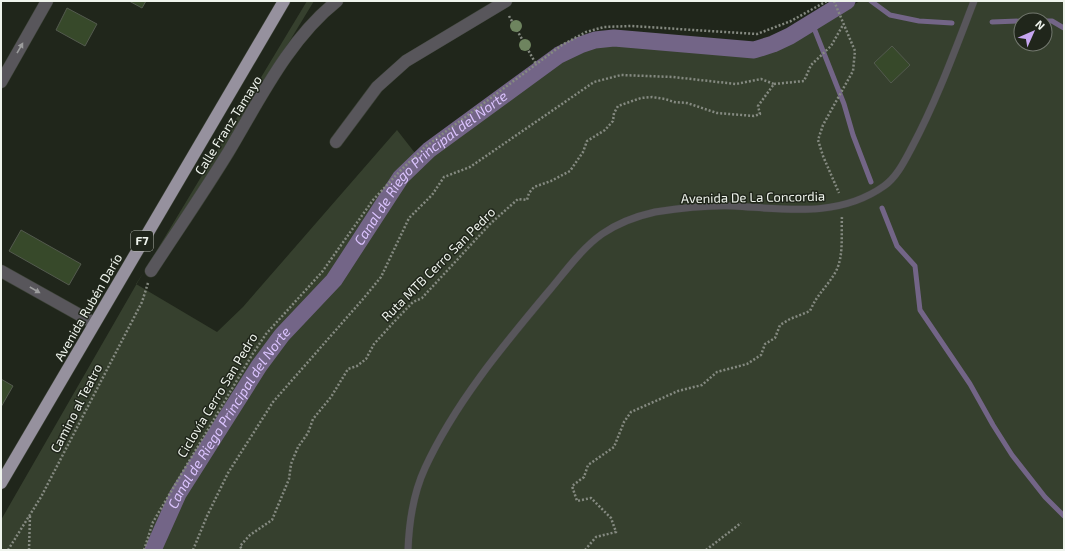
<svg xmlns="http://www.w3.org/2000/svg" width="1065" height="551" font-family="'Exo 2',sans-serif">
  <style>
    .green { fill: #36402e; fill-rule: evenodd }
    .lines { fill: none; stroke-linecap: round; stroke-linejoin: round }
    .stream { stroke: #736587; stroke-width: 5 }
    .canal { stroke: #736587; stroke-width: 17 }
    .building { fill: #37492a; stroke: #535a4e }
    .service-casing { stroke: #3d4338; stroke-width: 8 }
    .minor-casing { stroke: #3d4338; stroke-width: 13 }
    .trunk-casing { stroke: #3d4338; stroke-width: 13 }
    .path { stroke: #858a81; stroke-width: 2.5; stroke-dasharray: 2 2; stroke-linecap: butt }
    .service { stroke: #58565b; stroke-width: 7 }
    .minor { stroke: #58565b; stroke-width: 12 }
    .trunk { stroke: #96919e; stroke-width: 12 }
    .tree { fill: #6e845f }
    .oneway { fill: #9c9d9d }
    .labels { text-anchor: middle; stroke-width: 3; stroke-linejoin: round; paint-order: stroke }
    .shield { fill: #20261b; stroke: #b1b6ae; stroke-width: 1 }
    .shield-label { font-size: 12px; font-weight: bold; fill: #eff4ed }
    .street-label { font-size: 13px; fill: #eff4ed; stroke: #20261b }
    .water-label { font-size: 14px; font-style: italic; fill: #dbc3fe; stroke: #20261b }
  </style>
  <rect width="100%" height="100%" fill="#20261b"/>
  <path class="green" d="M307,1h7l-96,158 -82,125 81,48 26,-25 154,-177 25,32 143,-104 28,-14 46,-1 89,10h23l20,-2 61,-33 28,-17h204v549h-1063v-30l135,-235zM1021,20h24v24h-24z"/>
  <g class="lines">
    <g class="stream">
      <path d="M871,1l19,14 29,6 33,2"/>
      <path d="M1045,21h7l12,7"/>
      <path d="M992,22l29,-1"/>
      <path d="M812,23l32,81 9,31 18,47"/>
      <path d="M882,208l15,38 18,20 5,44 50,74 23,41 19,30 33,42 19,19"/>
    </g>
    <path class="canal" id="s1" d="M153,550l25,-56 81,-128 23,-31 52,-55 67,-103 28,-27 130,-95 21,-10 15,-5 19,-2 140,12 19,-6 17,-8 57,-35"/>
  </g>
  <g class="building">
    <path d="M129,1h17l-4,7z"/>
    <path d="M67,8l30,16 -12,22 -29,-16z"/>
    <path d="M892,46l18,19 -19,18 -17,-20z"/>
    <path d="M21,230l60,34 -12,21 -60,-34z"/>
    <path d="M1,379l12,7 -12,21z"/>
  </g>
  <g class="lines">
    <g class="service-casing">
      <path id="service" d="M408,550c1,-28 5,-56 17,-82 30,-65 77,-121 123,-176 17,-20 33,-43 54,-58 16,-11 35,-18 53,-22 26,-4 53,-7 79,-6 52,3 105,12 150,-20 13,-9 21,-26 28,-39 25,-47 43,-97 62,-146"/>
    </g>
    <g class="minor-casing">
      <g id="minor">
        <path d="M1,82l46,-81"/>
        <path d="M336,142l41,-55 29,-26 100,-60"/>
        <path d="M1,271l93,52"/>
        <path d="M151,271c26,-40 53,-79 78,-120 31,-52 60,-112 108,-150"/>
      </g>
    </g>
    <g class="trunk-casing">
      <path id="trunk" d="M1,483l283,-482"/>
    </g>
    <g class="path">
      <path d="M834,1l21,50 -2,20 -30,54 -5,15 5,16 16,37"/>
      <path d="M509,16l27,48"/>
      <path d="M774,84l30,-3 7,-16 20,-19 12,-21"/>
      <path d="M8,550l33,-53 101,-195 6,-19"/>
      <path d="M29,550l1,-35"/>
      <path d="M144,550l9,-28 99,-167 14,-21 56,-62 51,-72 27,-29 25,-24 137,-102 24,-13 18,-5 27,-1 126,8 34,-13 36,-20"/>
      <path d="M193,550l14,-34 21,-43 45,-71 90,-103 18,-22 28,-59 23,-23 12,-18 26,-10 124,-85 27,-7 52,2 63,7 25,-5 13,5 -16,22 2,8 -6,2 -37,-3 -30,-10 -13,-1 -9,-3 -13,-2 -11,1 -23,8 -4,7 -1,8 -8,9 -18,11 -4,11 -13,19 -19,10 -17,6 -5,6 -2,7 -9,-1 -28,25 -68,74 -9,4 -20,21 -19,21 -8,15 -9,7 -9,3 -17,28 -18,22 -5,14 -10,14 -7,17 -2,15 -17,41 -22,15 -10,11 2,4"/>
      <path d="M585,550l11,-13 20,-5 -5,-14 -20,-20 -14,3 -5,-15 12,-9 4,-12 26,-18 10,-25 7,-10 47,-21 24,-6 15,-13 30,-8 14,-9 4,-11 10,-6 5,-13 10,-6 20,-8c7,-17 18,-25 26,-40 8,-15 5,-38 6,-55"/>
      <path d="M706,550l35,-27"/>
    </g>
    <use href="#service" class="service"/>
    <use href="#minor" class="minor"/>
    <use href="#trunk" class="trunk"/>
  </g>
  <g class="tree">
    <circle cx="516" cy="26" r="6"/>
    <circle cx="525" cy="45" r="6"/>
  </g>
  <defs><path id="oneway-solid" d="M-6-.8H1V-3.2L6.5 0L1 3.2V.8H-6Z"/></defs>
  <g class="oneway">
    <use href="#oneway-solid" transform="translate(20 48) rotate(-60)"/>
    <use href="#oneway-solid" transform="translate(35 290) rotate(30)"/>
  </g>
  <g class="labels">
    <rect class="shield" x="131" y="231" width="22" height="20" rx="3"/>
    <g class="shield-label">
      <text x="142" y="245">F7</text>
    </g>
    <g class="street-label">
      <text transform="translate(228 125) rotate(-58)" y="5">Calle Franz Tamayo</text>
      <text transform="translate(753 197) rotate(-1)" y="5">Avenida De La Concordia</text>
      <text transform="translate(438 264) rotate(-45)" y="5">Ruta MTB Cerro San Pedro</text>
      <text transform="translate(88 307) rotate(-60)" y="5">Avenida Rubén Darío</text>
      <text transform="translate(217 395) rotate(-59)" y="5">Ciclovía Cerro San Pedro</text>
      <text transform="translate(76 408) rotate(-63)" y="5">Camino al Teatro</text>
    </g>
    <g class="water-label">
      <text dy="5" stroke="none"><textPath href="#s1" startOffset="477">Canal de Riego Principal del Norte</textPath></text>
      <text dy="5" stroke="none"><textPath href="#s1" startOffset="153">Canal de Riego Principal del Norte</textPath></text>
    </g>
  </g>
  <rect width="1065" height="551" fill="none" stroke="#eff4ed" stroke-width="4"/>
  <g transform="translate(1033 32) rotate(45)"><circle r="19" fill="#20261b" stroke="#73786f"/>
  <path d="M0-3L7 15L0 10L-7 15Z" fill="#c6a6f0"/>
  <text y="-6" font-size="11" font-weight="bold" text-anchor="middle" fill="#eff4ed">N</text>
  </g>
</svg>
